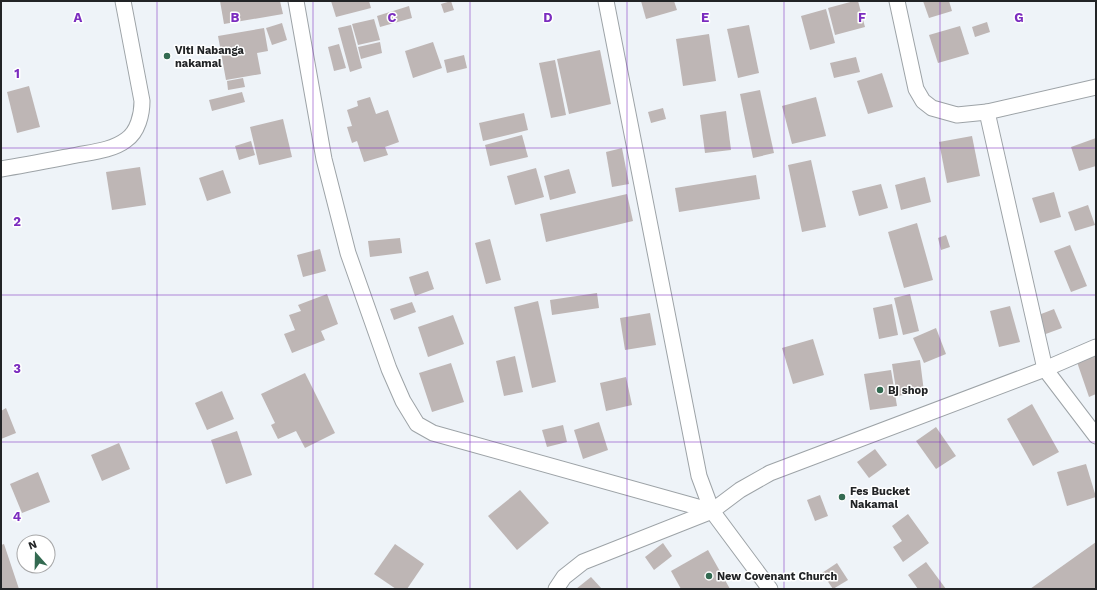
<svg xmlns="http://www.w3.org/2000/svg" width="1097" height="590" font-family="'Work Sans',sans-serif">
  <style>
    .building { fill: #beb6b5 }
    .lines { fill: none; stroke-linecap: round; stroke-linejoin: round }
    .street-casing { stroke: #9da3a7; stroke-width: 17 }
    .street { stroke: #fff; stroke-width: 15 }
    .grid { fill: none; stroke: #7b2cbf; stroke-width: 1; stroke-opacity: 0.55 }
    .poi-dot { fill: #336a51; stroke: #fff; stroke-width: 1.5 }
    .labels { text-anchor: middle; stroke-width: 3; stroke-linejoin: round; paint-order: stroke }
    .poi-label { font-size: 11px; font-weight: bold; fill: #222426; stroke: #fff; text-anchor: start }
    .grid-label { font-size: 13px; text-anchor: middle; font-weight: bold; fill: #7b2cbf; stroke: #fff; stroke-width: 3; stroke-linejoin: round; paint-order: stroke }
  </style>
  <rect width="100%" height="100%" fill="#eef3f8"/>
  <g class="building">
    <path d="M220,1h60l3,13 -59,10z"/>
    <path d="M331,1h38l2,7 -35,9z"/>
    <path d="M451,1l3,9 -10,3 -3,-9z"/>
    <path d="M641,1h33l3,9 -31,9z"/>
    <path d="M854,1h4l7,26 -30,8 -7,-27z"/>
    <path d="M923,1h26l3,10 -23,7z"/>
    <path d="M409,6l3,12 -32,9 -3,-11z"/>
    <path d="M826,9l9,34 -25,7 -9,-34z"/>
    <path d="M374,19l6,21 -22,5 -6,-21z"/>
    <path d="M987,22l3,10 -15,5 -3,-10z"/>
    <path d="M282,23l5,17 -15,5 -6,-17z"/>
    <path d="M351,25l11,43 -12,4 -12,-44z"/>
    <path d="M749,25l10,48 -21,5 -11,-49z"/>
    <path d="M960,26l9,28 -31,9 -9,-28z"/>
    <path d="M264,28l4,23 -11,2 4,21 -35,6 -8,-44z"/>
    <path d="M709,34l7,47 -33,5 -7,-47z"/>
    <path d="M380,42l2,11 -21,6 -3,-12z"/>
    <path d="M433,42l9,26 -29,10 -8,-27z"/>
    <path d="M339,44l7,24 -12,3 -6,-24z"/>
    <path d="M600,50l11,54 -42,10 -12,-55z"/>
    <path d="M464,55l3,13 -20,5 -3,-13z"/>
    <path d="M856,57l4,15 -26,6 -4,-15z"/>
    <path d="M555,60l11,55 -15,3 -12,-55z"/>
    <path d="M882,73l11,34 -25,7 -11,-33z"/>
    <path d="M243,78l2,9 -17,3 -1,-9z"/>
    <path d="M29,86l11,41 -23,6 -10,-41z"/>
    <path d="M760,90l14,63 -21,5 -13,-64z"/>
    <path d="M242,92l3,10 -33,9 -3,-11z"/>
    <path d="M370,97l6,17 12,-4 11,32 -14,5 3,8 -24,7 -7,-21 -5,2 -5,-16 5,-1 -5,-16 11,-4 -1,-5z"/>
    <path d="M816,97l10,39 -34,8 -10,-38z"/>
    <path d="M663,108l3,11 -15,4 -3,-11z"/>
    <path d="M726,111l5,39 -26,3 -5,-38z"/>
    <path d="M524,113l4,17 -45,11 -4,-18z"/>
    <path d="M283,119l9,38 -33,8 -9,-38z"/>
    <path d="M522,135l6,22 -38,9 -5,-21z"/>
    <path d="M972,136l8,40 -33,7 -8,-41z"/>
    <path d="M1096,138v28l-17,5 -8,-24z"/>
    <path d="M251,141l4,14 -16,5 -4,-14z"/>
    <path d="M622,148l7,36 -17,3 -6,-35z"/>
    <path d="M811,160l15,67 -24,5 -14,-67z"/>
    <path d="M140,167l6,38 -34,5 -6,-38z"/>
    <path d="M536,168l8,29 -29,8 -8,-29z"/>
    <path d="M569,169l7,24 -26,7 -6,-24z"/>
    <path d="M223,170l8,23 -24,8 -8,-23z"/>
    <path d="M756,175l4,24 -81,13 -4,-24z"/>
    <path d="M925,177l6,25 -30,8 -6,-25z"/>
    <path d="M881,184l7,24 -29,8 -7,-25z"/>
    <path d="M1054,192l7,25 -21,6 -8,-25z"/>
    <path d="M627,194l6,27 -87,21 -6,-28z"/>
    <path d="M1088,205l7,20 -20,6 -7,-19z"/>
    <path d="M917,223l16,57 -29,8 -16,-56z"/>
    <path d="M946,235l4,12 -9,3 -3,-12z"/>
    <path d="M400,238l2,15 -32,4 -2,-16z"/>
    <path d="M490,239l11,41 -15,4 -11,-41z"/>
    <path d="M1070,245l17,41 -16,6 -17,-41z"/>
    <path d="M320,249l6,22 -23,6 -6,-22z"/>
    <path d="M428,271l6,18 -19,7 -6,-19z"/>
    <path d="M597,293l2,15 -47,7 -2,-15z"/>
    <path d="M327,294l11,30 -17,7 4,9 -33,13 -8,-19 11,-4 -6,-15 12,-4 -3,-6z"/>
    <path d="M910,294l9,37 -16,4 -9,-37z"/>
    <path d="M538,301l18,81 -24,6 -18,-81z"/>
    <path d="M412,302l4,10 -22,8 -4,-11z"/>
    <path d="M892,304l6,31 -19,4 -6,-31z"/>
    <path d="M1010,306l10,36 -21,5 -9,-36z"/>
    <path d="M1054,309l8,19 -19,7 -7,-19z"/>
    <path d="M650,313l6,32 -31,5 -5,-32z"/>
    <path d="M453,315l11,29 -36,13 -10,-30z"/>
    <path d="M936,328l10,26 -22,9 -11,-25z"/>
    <path d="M813,339l11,36 -31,9 -11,-36z"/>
    <path d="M1096,355v39l-7,3 -12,-35z"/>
    <path d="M515,356l8,36 -19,4 -8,-35z"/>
    <path d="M920,360l4,32 -27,4 -5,-32z"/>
    <path d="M451,363l13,39 -32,10 -13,-39z"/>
    <path d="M891,370l6,36 -27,4 -6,-36z"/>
    <path d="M305,373l30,60 -30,15 -9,-17 -18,8 -7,-14 4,-2 -14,-29z"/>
    <path d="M626,377l6,28 -26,6 -6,-28z"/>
    <path d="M222,391l12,28 -27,11 -12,-27z"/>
    <path d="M1032,404l27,48 -26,14 -26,-47z"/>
    <path d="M6,408l10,25 -15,6v-28z"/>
    <path d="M599,422l9,28 -25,9 -9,-29z"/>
    <path d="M563,425l4,17 -20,5 -5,-17z"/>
    <path d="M936,427l20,29 -20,13 -20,-28z"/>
    <path d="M237,431l15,44 -26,9 -15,-44z"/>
    <path d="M119,443l11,26 -28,12 -11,-26z"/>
    <path d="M875,449l12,16 -18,13 -12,-16z"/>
    <path d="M1086,464l10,33 -29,9 -10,-34z"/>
    <path d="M38,472l12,30 -28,11 -12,-29z"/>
    <path d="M520,490l29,33 -32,27 -29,-34z"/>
    <path d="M820,495l8,21 -13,5 -8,-21z"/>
    <path d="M908,514l21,29 -26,19 -10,-15 9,-6 -10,-15z"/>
    <path d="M1096,542v47h-66z"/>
    <path d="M663,543l9,13 -18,14 -9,-13z"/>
    <path d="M4,544l15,45h-18v-44z"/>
    <path d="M395,544l29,20 -17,25h-11l-22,-15z"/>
    <path d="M708,550l22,39h-49l-10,-18z"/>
    <path d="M926,562l20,27h-28l-10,-14z"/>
    <path d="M837,563l11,17 -15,9 -11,-16z"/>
    <path d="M591,577l11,12h-26z"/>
  </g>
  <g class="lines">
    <g class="street-casing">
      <g id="street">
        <path d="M296,1l28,158 24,94 41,116 14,32 14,23 16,9 279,78"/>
        <path d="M606,1l93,475 13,35 58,78"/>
        <path d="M897,1l19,88 7,12 9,7 25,7 30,-3 109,-25"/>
        <path d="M987,112l58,257 51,67"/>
        <path d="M1,169c25,-4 50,-9 76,-14 16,-3 36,-5 49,-15 12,-8 16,-26 16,-39l-19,-100"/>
        <path d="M556,589l8,-12 19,-15 129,-51 28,-21 30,-17 275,-104 51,-22"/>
      </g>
    </g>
    <use href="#street" class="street"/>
  </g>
  <path class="grid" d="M157,1v588M313,1v588M470,1v588M627,1v588M784,1v588M940,1v588M1,148h1095M1,295h1095M1,442h1095"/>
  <g class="poi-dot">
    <circle cx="167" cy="56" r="4"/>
    <circle cx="880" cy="390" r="4"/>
    <circle cx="842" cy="497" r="4"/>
    <circle cx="709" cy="576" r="4"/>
  </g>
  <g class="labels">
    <g class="poi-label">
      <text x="175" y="54">Viti Nabanga<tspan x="175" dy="13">nakamal</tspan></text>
      <text x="888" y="394">Bj shop</text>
      <text x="850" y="495">Fes Bucket<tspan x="850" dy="13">Nakamal</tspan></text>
      <text x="717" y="580">New Covenant Church</text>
    </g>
  </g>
  <g class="grid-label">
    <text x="78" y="22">A</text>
    <text x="235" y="22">B</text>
    <text x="392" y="22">C</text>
    <text x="548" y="22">D</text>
    <text x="705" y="22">E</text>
    <text x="862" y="22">F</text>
    <text x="1019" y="22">G</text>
    <text x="17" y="78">1</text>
    <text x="17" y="226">2</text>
    <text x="17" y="373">3</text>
    <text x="17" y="521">4</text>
  </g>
  <rect width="1097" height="590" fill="none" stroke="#222426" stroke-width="4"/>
  <g transform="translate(36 554) rotate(340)"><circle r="19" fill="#ffffff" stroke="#a7a7a8"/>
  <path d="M0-3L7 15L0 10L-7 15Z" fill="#336a51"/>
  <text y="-6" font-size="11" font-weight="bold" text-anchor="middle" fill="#222426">N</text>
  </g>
</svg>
